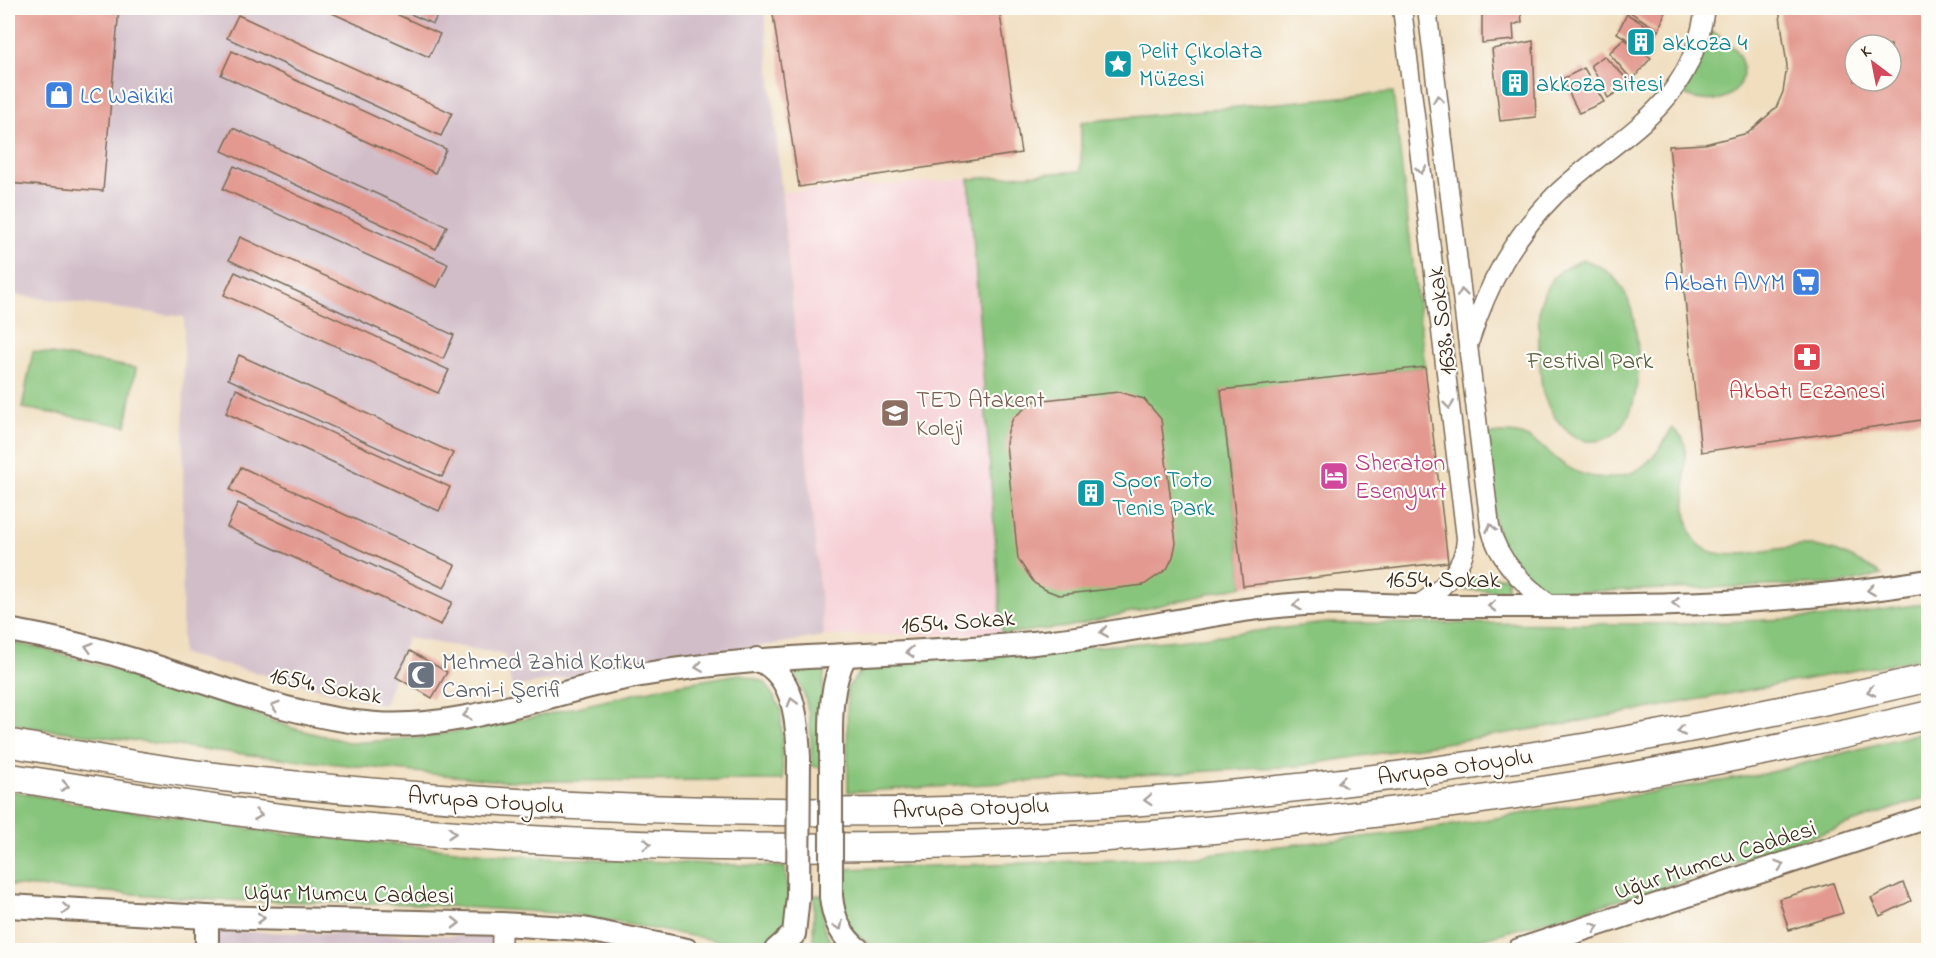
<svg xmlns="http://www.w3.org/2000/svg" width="1936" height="958" font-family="'Indie Flower',sans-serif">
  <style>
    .built { fill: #f6cfd5 }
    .industrial { fill: #d1bdc8 }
    .green { fill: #88c57c; stroke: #62784d; stroke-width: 1.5 }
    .building { fill: #e3998f; fill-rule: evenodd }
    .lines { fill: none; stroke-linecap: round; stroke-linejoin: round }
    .minor-casing { stroke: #7a6956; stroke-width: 21 }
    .major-casing { stroke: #7a6956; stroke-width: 26 }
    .highway-casing { stroke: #7a6956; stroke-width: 30 }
    .minor { stroke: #fff; stroke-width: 18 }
    .major { stroke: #fff; stroke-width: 22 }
    .highway { stroke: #fff; stroke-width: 27 }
    .major-bridge-casing { stroke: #7a6956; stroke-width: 26; stroke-linecap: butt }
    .major-bridge { stroke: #fff; stroke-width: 22 }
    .oneway { stroke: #a79f9a }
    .labels { text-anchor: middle; stroke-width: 4.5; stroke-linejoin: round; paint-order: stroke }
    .culture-label { font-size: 24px; fill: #0d838f; stroke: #fdfcf7; text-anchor: start }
    .shop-label { font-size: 24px; fill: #366cbe; stroke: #fdfcf7; text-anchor: start }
    .street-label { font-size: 24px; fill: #3b2a1e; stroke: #fdfcf7 }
    .park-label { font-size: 24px; fill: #56603f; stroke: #fdfcf7 }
    .health-label { font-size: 24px; fill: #be3a42; stroke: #fdfcf7 }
    .education-label { font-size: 24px; fill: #785e54; stroke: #fdfcf7; text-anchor: start }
    .hotel-label { font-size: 24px; fill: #b23c85; stroke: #fdfcf7; text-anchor: start }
    .worship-label { font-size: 24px; fill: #5b616d; stroke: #fdfcf7; text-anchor: start }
  </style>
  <rect width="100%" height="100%" fill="#fdfcf7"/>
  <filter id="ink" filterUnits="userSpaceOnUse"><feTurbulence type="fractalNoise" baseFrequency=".0167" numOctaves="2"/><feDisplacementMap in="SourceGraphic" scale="12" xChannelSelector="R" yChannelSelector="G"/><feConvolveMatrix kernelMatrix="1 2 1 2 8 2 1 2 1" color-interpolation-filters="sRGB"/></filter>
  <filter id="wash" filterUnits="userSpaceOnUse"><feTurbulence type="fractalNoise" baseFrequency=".008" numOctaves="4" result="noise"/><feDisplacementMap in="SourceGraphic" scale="24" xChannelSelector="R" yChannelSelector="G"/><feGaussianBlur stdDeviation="1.35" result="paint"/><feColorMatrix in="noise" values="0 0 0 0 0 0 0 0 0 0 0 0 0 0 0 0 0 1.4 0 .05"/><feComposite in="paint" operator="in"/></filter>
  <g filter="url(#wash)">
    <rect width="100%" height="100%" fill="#f0debf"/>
    <path class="built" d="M969,179l33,455 -178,2 -42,-444z"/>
    <g class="industrial">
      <path d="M8,8h756l60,628 -312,51 -8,-33 -97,-16 -23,67 -202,-51 2,-337 -176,-23z"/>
      <path d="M216,931l295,6v13h-295z"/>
    </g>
    <g class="green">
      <path d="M1712,32c55,26 31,87 -28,63z"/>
      <path d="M1393,92l32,275 -204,24 22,195 -176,41 -65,7 -33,-455 112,-8v-49z"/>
      <path d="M1584,260c18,5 32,16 41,33 18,34 26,148 -33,148 -23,1 -43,-28 -49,-48 -3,-13 -6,-74 -3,-87 1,-6 5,-15 8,-21 9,-14 21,-20 36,-25z"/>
      <path d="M33,351l103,17 -10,58 -104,-18z"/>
      <path d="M1672,428l10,9 3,8c1,24 -3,67 6,88 18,41 83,11 119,13 26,1 50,16 72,29l-40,9 -308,9 -33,-39 -21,-118c13,-2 27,-5 41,-1 18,6 30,21 45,31 26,17 64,16 85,-7 9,-9 15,-21 21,-31z"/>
      <path d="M1473,577h34v14l-44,-1z"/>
      <path d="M1928,603v54l-363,67 -267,42 -450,26 -1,-104 19,-23 311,-25 150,-17 355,1 149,-7z"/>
      <path d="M8,642l32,6 162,47 90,33 60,15 76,-6 107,-20 133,-31 72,-12 25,8 16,27 2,71 -281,1 -252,-26 -223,-28 -19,-5z"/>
      <path d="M825,665l-3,32v71l-10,-2c-1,-36 0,-68 -22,-99z"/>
      <path d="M1928,731v66l-266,91 -220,62h-549c-51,-8 -51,-36 -50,-81l328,-11 246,-27 346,-57z"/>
      <path d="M8,790l60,12 210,31 241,23 266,11 5,45 -10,26 -34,8 -175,-32 -157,-10 -197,-4 -209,-15z"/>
      <path d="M814,895h8l1,31 12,24h-22z"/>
    </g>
    <g id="blocks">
      <g class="building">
        <path d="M8,8h111l-16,183 -95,-8z"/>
        <path d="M321,8h62l57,26 -11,23z"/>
        <path d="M397,8h44l-8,16z"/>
        <path d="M772,8h227l22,145 -222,34z"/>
        <path d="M1631,8h35l-7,23 -29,-19z"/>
        <path d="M1779,8h149v411l-227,33 -32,-306 36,-2 43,-11 28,-25 7,-16 4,-26zM1855,45h36v36h-36z"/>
        <path d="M1495,10l26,3 1,9 -9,3 1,15 -32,3v-30z"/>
        <path d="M1627,14l30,18 -11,19 -29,-18z"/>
        <path d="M238,15l214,98 -11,23 -214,-98z"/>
        <path d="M1624,39l27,19 -19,22 -23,-27z"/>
        <path d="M1533,41l3,76 -36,4 -8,-72z"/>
        <path d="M232,51l214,98 -11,24 -214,-98z"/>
        <path d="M1604,56l27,27 -23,15 -17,-33z"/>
        <path d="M1584,68l20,34 -25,11 -17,-34z"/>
        <path d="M233,128l214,98 -11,23 -214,-98z"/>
        <path d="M234,166l214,98 -11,23 -214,-98z"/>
        <path d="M240,237l214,98 -11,24 -214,-99z"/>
        <path d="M235,272l214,98 -11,23 -214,-98z"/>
        <path d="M239,355l214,98 -11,24 -214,-98z"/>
        <path d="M1425,367l23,195 -205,24 -22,-196z"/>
        <path d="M236,389l214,98 -11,24 -213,-98z"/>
        <path d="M1119,392l25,7 17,20 15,124 -3,14 -6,12 -23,16 -85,10 -13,-5 -12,-7 -16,-24 -12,-115 2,-13 5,-13 21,-17z"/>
        <path d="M241,467l214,98 -11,23 -214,-98z"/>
        <path d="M238,503l214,99 -11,23 -214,-98z"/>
        <path d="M410,651l37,21 -15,26 -36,-21z"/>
        <path d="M1833,883l10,30 -54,17 -10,-31z"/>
        <path d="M1903,883l8,18 -31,15 -9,-18z"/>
        <path d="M1889,946v4h-22v-1z"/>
      </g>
    </g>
  </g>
  <g filter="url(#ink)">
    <use href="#blocks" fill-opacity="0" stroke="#7a6956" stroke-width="1.5"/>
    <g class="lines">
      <g class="minor-casing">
        <g id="minor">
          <path d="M1402,8l64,530c0,30 -27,55 -51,68"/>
          <path d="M1427,8l63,518c7,34 34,59 61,79"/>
          <path d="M1470,340c18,-56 43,-103 85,-145 65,-62 136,-85 150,-187"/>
          <path d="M501,950l1,-26"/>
        </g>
      </g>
      <g class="major-casing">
        <g id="major">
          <path d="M8,630c48,8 95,20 142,35 74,23 148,53 226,59 87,6 174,-32 259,-48 138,-25 279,-19 418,-35 84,-10 167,-32 251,-37 39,-2 79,2 118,2 169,0 339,3 506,-25"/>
          <path d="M757,659c39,16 40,63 42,99"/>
          <path d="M831,756c0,-35 -2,-68 14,-100"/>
          <path d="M831,896c2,22 10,41 28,54"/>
          <path d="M8,906l199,11 295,7 81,5 104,21"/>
          <path d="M207,917v33"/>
          <path d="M776,950l18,-16 4,-38"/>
          <path d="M1519,950l409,-133"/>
        </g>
      </g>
      <g class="highway-casing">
        <g id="highway">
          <path d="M8,743c70,11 140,26 211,34 261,29 523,41 786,32 311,-11 621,-61 923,-131"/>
          <path d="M8,777c115,18 230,37 346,49 524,50 1063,11 1574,-111"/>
        </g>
      </g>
      <use href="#minor" class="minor"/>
      <use href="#major" class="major"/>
      <use href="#highway" class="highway"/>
      <g class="major-bridge-casing">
        <g id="major-bridge">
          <path d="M831,756v140"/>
          <path d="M798,896l1,-138"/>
        </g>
      </g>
      <use href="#major-bridge" class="major-bridge"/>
    </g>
    <defs><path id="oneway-chevron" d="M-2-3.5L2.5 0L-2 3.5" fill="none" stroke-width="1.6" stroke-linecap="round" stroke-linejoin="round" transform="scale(1.5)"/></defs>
    <g class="oneway">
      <use href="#oneway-chevron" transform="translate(1438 99) rotate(-97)"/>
      <use href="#oneway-chevron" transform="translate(1421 170) rotate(83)"/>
      <use href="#oneway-chevron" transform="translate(1462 293) rotate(-97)"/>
      <use href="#oneway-chevron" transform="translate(1449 405) rotate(83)"/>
      <use href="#oneway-chevron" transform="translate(1491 528) rotate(-101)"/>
      <use href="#oneway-chevron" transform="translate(1871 590) rotate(173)"/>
      <use href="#oneway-chevron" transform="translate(1676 603) rotate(179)"/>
      <use href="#oneway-chevron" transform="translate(1297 605) rotate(174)"/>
      <use href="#oneway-chevron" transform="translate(1492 606) rotate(180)"/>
      <use href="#oneway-chevron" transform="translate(1104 632) rotate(170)"/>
      <use href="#oneway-chevron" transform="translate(89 647) rotate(-164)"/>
      <use href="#oneway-chevron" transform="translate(910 652) rotate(176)"/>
      <use href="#oneway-chevron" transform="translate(699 667) rotate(172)"/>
      <use href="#oneway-chevron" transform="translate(1871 691) rotate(167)"/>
      <use href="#oneway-chevron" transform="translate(792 702) rotate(-106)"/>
      <use href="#oneway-chevron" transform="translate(275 706) rotate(-163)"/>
      <use href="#oneway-chevron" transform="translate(467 715) rotate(167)"/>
      <use href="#oneway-chevron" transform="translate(1681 731) rotate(169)"/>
      <use href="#oneway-chevron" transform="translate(1342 782) rotate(174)"/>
      <use href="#oneway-chevron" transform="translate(65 786) rotate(9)"/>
      <use href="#oneway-chevron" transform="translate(1148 800) rotate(177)"/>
      <use href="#oneway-chevron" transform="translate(258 815) rotate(7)"/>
      <use href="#oneway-chevron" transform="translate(452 833) rotate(4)"/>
      <use href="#oneway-chevron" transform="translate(647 844) rotate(2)"/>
      <use href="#oneway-chevron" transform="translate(1780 865) rotate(-18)"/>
      <use href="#oneway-chevron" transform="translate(66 909) rotate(3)"/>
      <use href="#oneway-chevron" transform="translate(261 918) rotate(1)"/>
      <use href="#oneway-chevron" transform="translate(456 923) rotate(1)"/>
      <use href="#oneway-chevron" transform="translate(839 926) rotate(63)"/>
      <use href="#oneway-chevron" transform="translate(1595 927) rotate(-18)"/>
    </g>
  </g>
  <defs>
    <g id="building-square" transform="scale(1.5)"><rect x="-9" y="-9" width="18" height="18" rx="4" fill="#0f9aa8" stroke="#fdfcf7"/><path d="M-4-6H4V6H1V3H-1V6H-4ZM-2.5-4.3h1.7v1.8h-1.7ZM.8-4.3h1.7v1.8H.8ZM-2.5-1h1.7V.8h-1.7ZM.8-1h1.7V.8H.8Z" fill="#fff"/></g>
    <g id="sight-square" transform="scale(1.5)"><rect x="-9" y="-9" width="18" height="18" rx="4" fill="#0f9aa8" stroke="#fdfcf7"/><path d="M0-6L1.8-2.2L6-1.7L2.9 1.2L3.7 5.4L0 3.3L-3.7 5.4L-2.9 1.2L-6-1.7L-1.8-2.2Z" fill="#fff"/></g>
    <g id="shop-square" transform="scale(1.5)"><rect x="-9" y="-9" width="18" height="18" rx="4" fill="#3f7fe0" stroke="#fdfcf7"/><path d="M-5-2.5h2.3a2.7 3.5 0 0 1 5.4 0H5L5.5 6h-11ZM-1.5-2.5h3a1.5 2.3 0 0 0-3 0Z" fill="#fff"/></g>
    <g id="supermarket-square" transform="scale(1.5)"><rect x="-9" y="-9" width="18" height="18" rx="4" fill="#3f7fe0" stroke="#fdfcf7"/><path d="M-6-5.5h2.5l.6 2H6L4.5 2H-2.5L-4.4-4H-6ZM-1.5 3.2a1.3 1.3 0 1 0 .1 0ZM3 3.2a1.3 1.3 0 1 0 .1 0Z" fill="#fff"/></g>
    <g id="pharmacy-square" transform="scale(1.5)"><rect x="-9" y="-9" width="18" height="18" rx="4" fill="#e0444e" stroke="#fdfcf7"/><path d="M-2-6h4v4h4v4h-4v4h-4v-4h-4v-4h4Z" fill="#fff"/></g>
    <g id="school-square" transform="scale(1.5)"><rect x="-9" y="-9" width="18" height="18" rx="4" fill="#8d6e63" stroke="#fdfcf7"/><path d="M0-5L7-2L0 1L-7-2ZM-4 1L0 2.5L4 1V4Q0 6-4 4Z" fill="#fff"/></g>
    <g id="hotel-square" transform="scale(1.5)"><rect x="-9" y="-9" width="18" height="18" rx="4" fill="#d1479c" stroke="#fdfcf7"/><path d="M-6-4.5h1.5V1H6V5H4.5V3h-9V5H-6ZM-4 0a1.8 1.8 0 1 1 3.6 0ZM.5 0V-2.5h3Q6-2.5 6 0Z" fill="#fff"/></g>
    <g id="mosque-square" transform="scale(1.5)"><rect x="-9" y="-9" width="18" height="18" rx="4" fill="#6b7280" stroke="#fdfcf7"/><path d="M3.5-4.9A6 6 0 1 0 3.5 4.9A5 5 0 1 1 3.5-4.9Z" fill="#fff"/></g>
  </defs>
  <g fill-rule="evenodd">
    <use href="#building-square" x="1641" y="42"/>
    <use href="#sight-square" x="1118" y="64"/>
    <use href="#building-square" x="1515" y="83"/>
    <use href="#shop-square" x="59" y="95"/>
    <use href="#supermarket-square" x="1806" y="282"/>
    <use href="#pharmacy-square" x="1807" y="357"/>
    <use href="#school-square" x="895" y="413"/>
    <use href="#hotel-square" x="1334" y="476"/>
    <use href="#building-square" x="1091" y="493"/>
    <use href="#mosque-square" x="421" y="675"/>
  </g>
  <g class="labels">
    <g class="culture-label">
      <text x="1662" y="50">akkoza 4</text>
      <text x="1139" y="58">Pelit Çıkolata<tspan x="1139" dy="28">Müzesi</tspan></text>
      <text x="1536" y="91">akkoza sitesi</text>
      <text x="1112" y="487">Spor Toto<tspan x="1112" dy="28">Tenis Park</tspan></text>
    </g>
    <g class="shop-label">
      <text x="80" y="103">LC Waikiki</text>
      <text x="1785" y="290" text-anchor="end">Akbatı AVYM</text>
    </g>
    <g class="street-label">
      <text transform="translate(1441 321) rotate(-97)" y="8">1638. Sokak</text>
      <text x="1443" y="587">1654. Sokak</text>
      <text transform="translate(958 621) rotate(-4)" y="8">1654. Sokak</text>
      <text transform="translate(326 685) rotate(11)" y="8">1654. Sokak</text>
      <text transform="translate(1455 766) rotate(-8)" y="8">Avrupa Otoyolu</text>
      <text transform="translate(486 800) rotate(4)" y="8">Avrupa Otoyolu</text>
      <text transform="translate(971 807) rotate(-2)" y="8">Avrupa Otoyolu</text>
      <text transform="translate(1715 859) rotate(-18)" y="8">Uğur Mumcu Caddesi</text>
      <text transform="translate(349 893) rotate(1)" y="8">Uğur Mumcu Caddesi</text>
    </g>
    <g class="park-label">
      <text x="1590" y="368">Festival Park</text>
    </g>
    <g class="health-label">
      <text x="1807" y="398">Akbatı Eczanesi</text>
    </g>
    <g class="education-label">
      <text x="916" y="407">TED Atakent<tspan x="916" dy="28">Koleji</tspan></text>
    </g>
    <g class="hotel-label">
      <text x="1355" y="470">Sheraton<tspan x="1355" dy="28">Esenyurt</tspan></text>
    </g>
    <g class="worship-label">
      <text x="442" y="669">Mehmed Zahid Kotku<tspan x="442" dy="28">Cami-i Şerifi</tspan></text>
    </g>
  </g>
  <rect width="1936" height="958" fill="none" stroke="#fdfcf7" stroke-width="30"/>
  <g transform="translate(1873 63) rotate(328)"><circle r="28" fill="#fdfcf7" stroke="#afa8a0" stroke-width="1.5"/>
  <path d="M0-4.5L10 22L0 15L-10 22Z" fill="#d1495b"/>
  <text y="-9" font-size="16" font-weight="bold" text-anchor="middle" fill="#3b2a1e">K</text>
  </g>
</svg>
